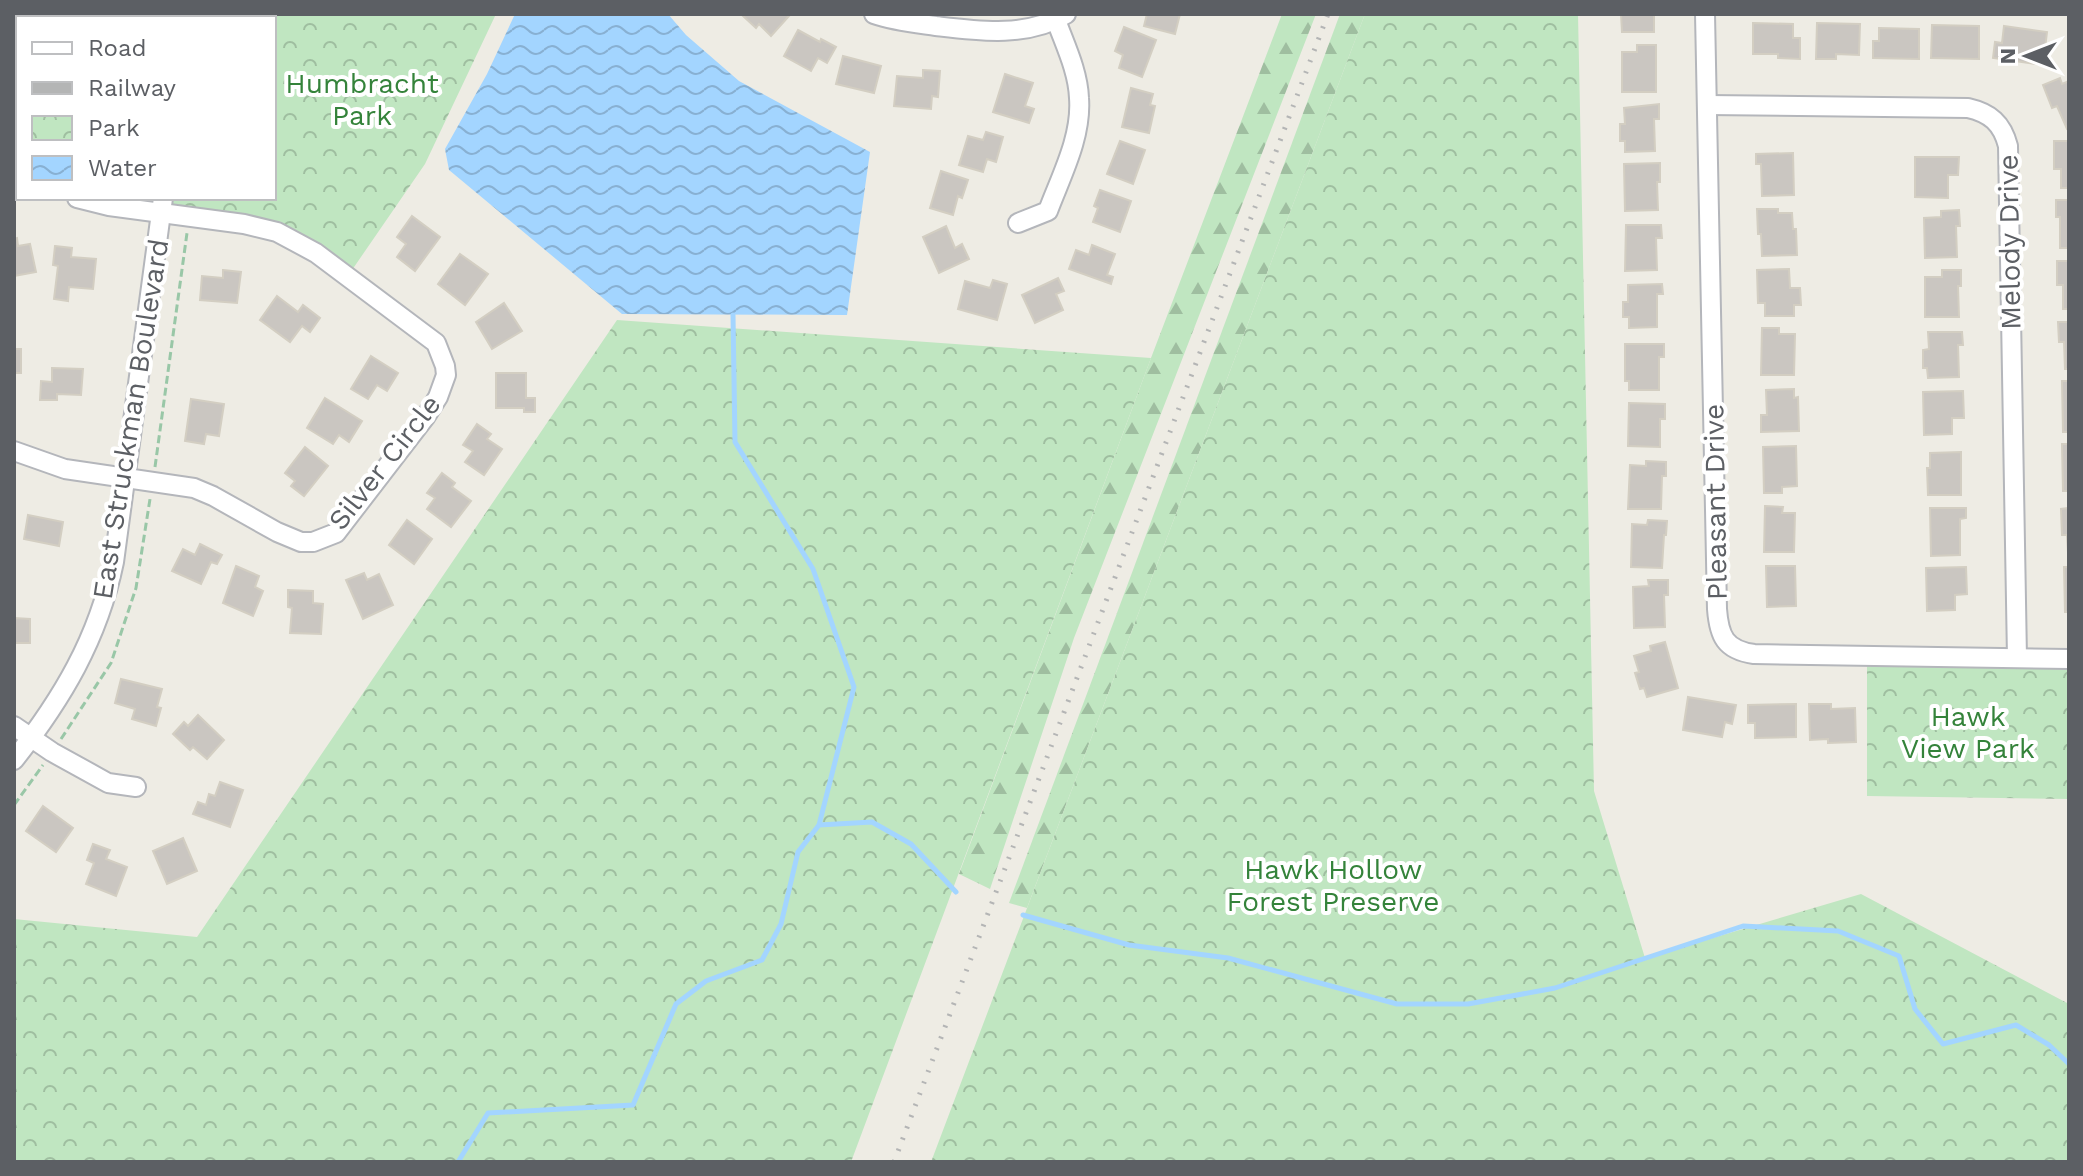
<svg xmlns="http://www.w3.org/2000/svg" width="2083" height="1176" font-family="'Work Sans',sans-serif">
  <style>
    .forest { fill: url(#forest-firs) }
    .park { fill: url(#park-crowns) }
    .water { fill: url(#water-waves) }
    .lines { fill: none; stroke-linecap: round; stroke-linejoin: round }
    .stream { stroke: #a3d5ff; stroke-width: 5 }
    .building { fill: #cac6c1; stroke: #d3cec2; stroke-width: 2 }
    .street-casing { stroke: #b4b6bb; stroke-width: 22 }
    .path { stroke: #99c7a7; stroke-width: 3; stroke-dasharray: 8 4; stroke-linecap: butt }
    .street { stroke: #fff; stroke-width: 18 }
    .rail { stroke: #b4b5b5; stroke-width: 5; stroke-dasharray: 2 10; stroke-linecap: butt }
    .labels { text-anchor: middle; stroke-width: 8; stroke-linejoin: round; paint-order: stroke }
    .park-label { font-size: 28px; fill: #34833a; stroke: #fff }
    .street-label { font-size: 28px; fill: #5c5f64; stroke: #fff }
  </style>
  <defs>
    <pattern id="forest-firs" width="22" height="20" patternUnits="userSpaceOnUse" patternTransform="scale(2)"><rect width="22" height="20" fill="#c0e6c1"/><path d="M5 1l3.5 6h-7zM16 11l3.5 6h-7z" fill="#9fbea0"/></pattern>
    <pattern id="park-crowns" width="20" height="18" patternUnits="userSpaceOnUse" patternTransform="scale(2)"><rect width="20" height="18" fill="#c0e6c1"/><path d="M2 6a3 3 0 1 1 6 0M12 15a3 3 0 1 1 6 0" fill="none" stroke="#9fbea0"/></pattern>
    <pattern id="water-waves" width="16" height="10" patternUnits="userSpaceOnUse" patternTransform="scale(2)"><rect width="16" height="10" fill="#a3d5ff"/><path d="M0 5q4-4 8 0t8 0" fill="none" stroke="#88b0d2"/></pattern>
  </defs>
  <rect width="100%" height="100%" fill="#eeece4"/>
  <g class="forest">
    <path d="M1282,14h34l-242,624 -84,251 -31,-15 192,-516z"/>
    <path d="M1340,14h25l-338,894 -18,-5z"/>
  </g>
  <g class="park">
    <path d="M229,14h267l-71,150 -73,106 -46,-33 -138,-30 1,-9h105v-180h-47z"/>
    <path d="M1365,14h213l16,777 51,167 216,-64 208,110v158h-1138z"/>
    <path d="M617,320l534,38 -300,804h-837v-243l183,18z"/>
    <path d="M1867,666l202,2v131l-202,-3z"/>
  </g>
  <path class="water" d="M515,14h153l18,21 53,46 131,71 -23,163 -225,-1 -173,-144 -4,-21 42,-75z"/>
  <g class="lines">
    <g class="stream">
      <path d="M733,315l2,127 78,127 41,118 -35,138"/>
      <path d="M1023,915l106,30 99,13 169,46h71l87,-16 188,-62 95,5 61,25 16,53 28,35 73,-19 33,20 20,19"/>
      <path d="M458,1162l30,-49 145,-8 43,-101 30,-23 56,-21 19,-36 17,-72 21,-27 53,-3 39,22 45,48"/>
    </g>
  </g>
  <g class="building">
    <path d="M57,14h36l-2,4h-24z"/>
    <path d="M745,14h42l2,2 -18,20 -12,-12 -3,4 -13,-12z"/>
    <path d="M1147,14h33l-5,20 -31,-8z"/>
    <path d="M1621,14h33v18h-32z"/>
    <path d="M1753,23l40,1v14h7v21l-22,-1v-4h-25z"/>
    <path d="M1817,23l43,1 -1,31 -23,-1v5h-20z"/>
    <path d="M1932,25l47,1v33l-48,-1z"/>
    <path d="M2004,26l43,6 -4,33 -50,-7 2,-16 7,1z"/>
    <path d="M1124,27l32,13 -14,37 -23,-9 4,-13 -8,-4z"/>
    <path d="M1879,28l40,1v30l-46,-1v-17h6z"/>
    <path d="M798,30l22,12 1,-3 15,8 -9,16 -9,-5 -7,13 -27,-15z"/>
    <path d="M1637,45h19v47h-34v-40h15z"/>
    <path d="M843,56l38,10 -7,27 -38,-9z"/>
    <path d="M923,70l17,1 -2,26 -6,-1 -1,13 -37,-3 3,-30 26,2z"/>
    <path d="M1005,74l28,9 -8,23 9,3 -5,14 -36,-11z"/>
    <path d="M2060,78l2,6 7,-3v47l-2,1 -10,-23 -5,2 -9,-23z"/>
    <path d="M1131,88l22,6 -3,11 5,1 -6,27 -27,-6z"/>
    <path d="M1659,104v15h-5l1,32 -30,1v-11h-5v-17h5l-1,-16z"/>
    <path d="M986,132l17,5 -7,25 -9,-3 -4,13 -24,-7 9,-29 15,4z"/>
    <path d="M1120,141l25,9 -12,34 -26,-10z"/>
    <path d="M2054,141h15v47h-8v-19h-7z"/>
    <path d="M1793,153l1,42 -32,1 -1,-32h-5v-10z"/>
    <path d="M1915,157h44l-1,18h-10v23l-33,-1z"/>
    <path d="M1660,163v19h-3l1,28 -33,1 -1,-47z"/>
    <path d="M941,171l27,9 -6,18 -4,-2 -5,19 -23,-7z"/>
    <path d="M1100,190l31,11 -11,31 -27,-10 5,-14 -4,-2z"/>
    <path d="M2056,200h13v48h-9v-31h-4z"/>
    <path d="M1757,209h21v4h14l1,16h3l1,26 -35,1 -1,-22h-3z"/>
    <path d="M1959,210l1,16h-4l1,31 -32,1 -1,-40 17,-1v-6z"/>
    <path d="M412,216l28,21 -25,34 -18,-14 9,-13 -9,-7z"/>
    <path d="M1626,225h35l1,13h-6l1,32 -32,1z"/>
    <path d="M946,226l9,22 7,-4 7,15 -30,14 -16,-36z"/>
    <path d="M17,238l1,8 12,-2 6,28 -22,4v-37z"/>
    <path d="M1092,245l23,9 -8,21 6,2 -2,7 -42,-15 7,-19 13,5z"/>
    <path d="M55,246l17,2 -1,9 25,2 -3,30 -24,-2 -1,14 -14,-2 4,-33 -5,-1z"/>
    <path d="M460,254l28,20 -23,31 -27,-21z"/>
    <path d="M2057,261h12v48h-6v-24h-6z"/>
    <path d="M1789,269l1,19h10l1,17h-7v11h-29v-13h-7l-1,-33z"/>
    <path d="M223,270l18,2 -4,31 -37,-3 2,-24 21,2z"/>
    <path d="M1942,270h19v16h-3l1,31h-34v-40h17z"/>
    <path d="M1058,278l6,13 -8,3 7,16 -28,13 -13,-28z"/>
    <path d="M993,280l14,4 -10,36 -39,-11 7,-28 25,7z"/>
    <path d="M1662,284l1,10h-6v33l-28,1v-11h-6v-15h5v-17z"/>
    <path d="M277,296l21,16 5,-7 17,13 -10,14 -8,-6 -12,16 -30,-22z"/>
    <path d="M504,303l18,28 -30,18 -16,-27z"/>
    <path d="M2058,322h11v47h-4l-1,-27h-5z"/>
    <path d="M1762,328h17v6h16l-1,41h-33z"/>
    <path d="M1928,332h34l1,13h-5l1,32 -31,1 -1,-10h-4v-18l6,-1z"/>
    <path d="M1625,344h39v13h-5v33h-30v-9h-4z"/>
    <rect x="14" y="349" width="7" height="24"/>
    <path d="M371,356l27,17 -11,18 -10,-6 -9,14 -17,-10z"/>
    <path d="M52,368l31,1 -2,26 -24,-1v6h-17l1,-19 11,1z"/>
    <path d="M496,373h30v25h9v14h-11v-4h-28z"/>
    <path d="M2062,381h7v51h-6z"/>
    <path d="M1794,389v9l4,-1 1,34 -38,1v-17h6l-1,-25z"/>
    <path d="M1963,391l1,27h-12v16l-28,1 -1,-43z"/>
    <path d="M325,398l37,23 -13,21 -10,-7 -6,9 -26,-16z"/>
    <path d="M191,399l33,5 -5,32 -13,-2 -2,10 -19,-3z"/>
    <path d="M1629,403l36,1v15h-5v28l-32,-1z"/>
    <path d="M477,424l14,10 -4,5 15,10 -18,26 -19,-13 8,-11 -10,-6z"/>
    <path d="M2062,444h7v47h-6z"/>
    <path d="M1796,446l1,40 -15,1v6h-18l-1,-46z"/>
    <path d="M305,447l23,19 -24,30 -13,-10 4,-5 -10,-8z"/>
    <path d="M1961,452v43h-33l-1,-27h3v-15z"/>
    <path d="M1646,461l20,1v14h-4l-1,33h-33l2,-44 16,1z"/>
    <path d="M442,473l13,10 -3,4 19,14 -20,26 -24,-18 8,-11 -8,-5z"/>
    <path d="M1765,506l18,1 -1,6h13l-1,39h-30z"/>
    <path d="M1930,508h36v10l-6,1v36l-29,1z"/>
    <path d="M2069,508v44h-1l-1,-17h-5l-1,-26z"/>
    <path d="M28,515l35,7 -4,24 -35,-7z"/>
    <path d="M407,520l25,19 -18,25 -25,-19z"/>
    <path d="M1648,520l19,1 -1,14h-2l-2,33 -31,-1 1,-43 15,1z"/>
    <path d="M200,544l22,11 -5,9 -6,-2 -10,22 -29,-13 11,-22 12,6z"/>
    <path d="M236,566l23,10 -4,11 8,4 -10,25 -30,-13z"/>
    <path d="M1766,566h29l1,40 -29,1z"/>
    <path d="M1966,567l1,27 -12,1v15l-28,1 -1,-43z"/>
    <path d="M2064,567h5v45h-4z"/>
    <path d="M364,573l3,7 12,-6 14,31 -30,14 -17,-39z"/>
    <path d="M1648,580h20v15h-4l1,32 -31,1 -1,-41 16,-1z"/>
    <path d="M288,590l25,1v12l10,1 -2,30 -31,-1 2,-25 -4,-1z"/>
    <path d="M14,618l16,1v24h-16z"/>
    <path d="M1665,642l13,46 -31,9 -3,-9 -4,1 -5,-16 4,-1 -5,-16 17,-5 -1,-5z"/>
    <path d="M121,679l41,10 -5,18 4,1 -5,18 -24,-7 3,-10 -20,-6z"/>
    <path d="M1688,697l48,8 -4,19 -7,-2 -3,15 -39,-7z"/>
    <path d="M1796,704v33l-41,1v-15h-7v-18z"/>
    <path d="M1809,704h22v5l24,-1 1,34 -28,1v-4l-18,1z"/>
    <path d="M198,715l26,25 -17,19 -14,-12 -3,3 -17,-16 11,-12 4,4z"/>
    <path d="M220,782l23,8 -13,37 -37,-13 5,-12 8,3 3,-11 6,2z"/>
    <path d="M43,806l30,22 -17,24 -30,-21z"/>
    <path d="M183,838l14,33 -30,13 -14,-33z"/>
    <path d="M93,844l17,6 -4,9 21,8 -11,29 -30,-12 8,-21 -7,-3z"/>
  </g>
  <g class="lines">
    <g class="street-casing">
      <g id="street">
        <path d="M874,14c20,7 41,9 62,12 42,5 91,12 130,-12"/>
        <path d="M1705,14l12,595c2,27 8,41 37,45l315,5"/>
        <path d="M220,18l2,-4"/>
        <path d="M1707,105l261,3c22,5 34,15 40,38l9,512"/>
        <path d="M14,180l4,1"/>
        <path d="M1018,223l30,-12c13,-35 34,-74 31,-113 -1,-27 -14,-53 -23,-78"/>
        <path d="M14,451l51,18 129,19 19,8 64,36 24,10h12l23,-9 90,-117 12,-19 8,-22 -1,-9 -9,-23 -120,-90 -39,-21 -33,-8 -135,-18 -32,-8"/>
        <path d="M14,726l38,26 56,31 28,4"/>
        <path d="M14,760c48,-61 84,-121 100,-198l49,-364"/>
      </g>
    </g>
    <g class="path">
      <path d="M249,18l2,-4"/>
      <path d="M155,467l32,-234"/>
      <path d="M61,739l50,-76 25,-75 14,-89"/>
      <path d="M14,805l29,-40"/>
    </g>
    <use href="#street" class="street"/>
    <path class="rail" d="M894,1162l434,-1148"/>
  </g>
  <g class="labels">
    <g class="park-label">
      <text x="362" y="93">Humbracht<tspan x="362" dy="32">Park</tspan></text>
      <text x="1968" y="726">Hawk<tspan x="1968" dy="32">View Park</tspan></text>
      <text x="1333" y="879">Hawk Hollow<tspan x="1333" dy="32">Forest Preserve</tspan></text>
    </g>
    <g class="street-label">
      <text transform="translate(2009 242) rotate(-91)" y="10">Melody Drive</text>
      <text transform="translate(130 419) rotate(-81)" y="10">East Struckman Boulevard</text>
      <text transform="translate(384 462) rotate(-52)" y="10">Silver Circle</text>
      <text transform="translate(1715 502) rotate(-91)" y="10">Pleasant Drive</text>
    </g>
  </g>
  <rect width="2083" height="1176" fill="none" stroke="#5c5f64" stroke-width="32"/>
  <rect x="16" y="16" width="260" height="184" fill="#ffffff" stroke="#bebfc1" stroke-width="2"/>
  <rect x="32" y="42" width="40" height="12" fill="#ffffff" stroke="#bebfc1" stroke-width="2"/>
  <text x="88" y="56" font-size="24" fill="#5c5f64">Road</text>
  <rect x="32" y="82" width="40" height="12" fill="#b4b5b5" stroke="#bebfc1" stroke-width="2"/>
  <text x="88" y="96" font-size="24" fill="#5c5f64">Railway</text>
  <rect x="32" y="116" width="40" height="24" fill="url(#park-crowns)" stroke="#bebfc1" stroke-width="2"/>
  <text x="88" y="136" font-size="24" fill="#5c5f64">Park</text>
  <rect x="32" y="156" width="40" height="24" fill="url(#water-waves)" stroke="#bebfc1" stroke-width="2"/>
  <text x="88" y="176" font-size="24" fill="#5c5f64">Water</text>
  <g transform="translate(2027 56) rotate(270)" stroke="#ffffff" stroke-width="6" paint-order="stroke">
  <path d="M0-6L14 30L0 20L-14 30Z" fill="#5c5f64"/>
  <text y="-12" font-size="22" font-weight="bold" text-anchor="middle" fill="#5c5f64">N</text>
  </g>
</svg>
